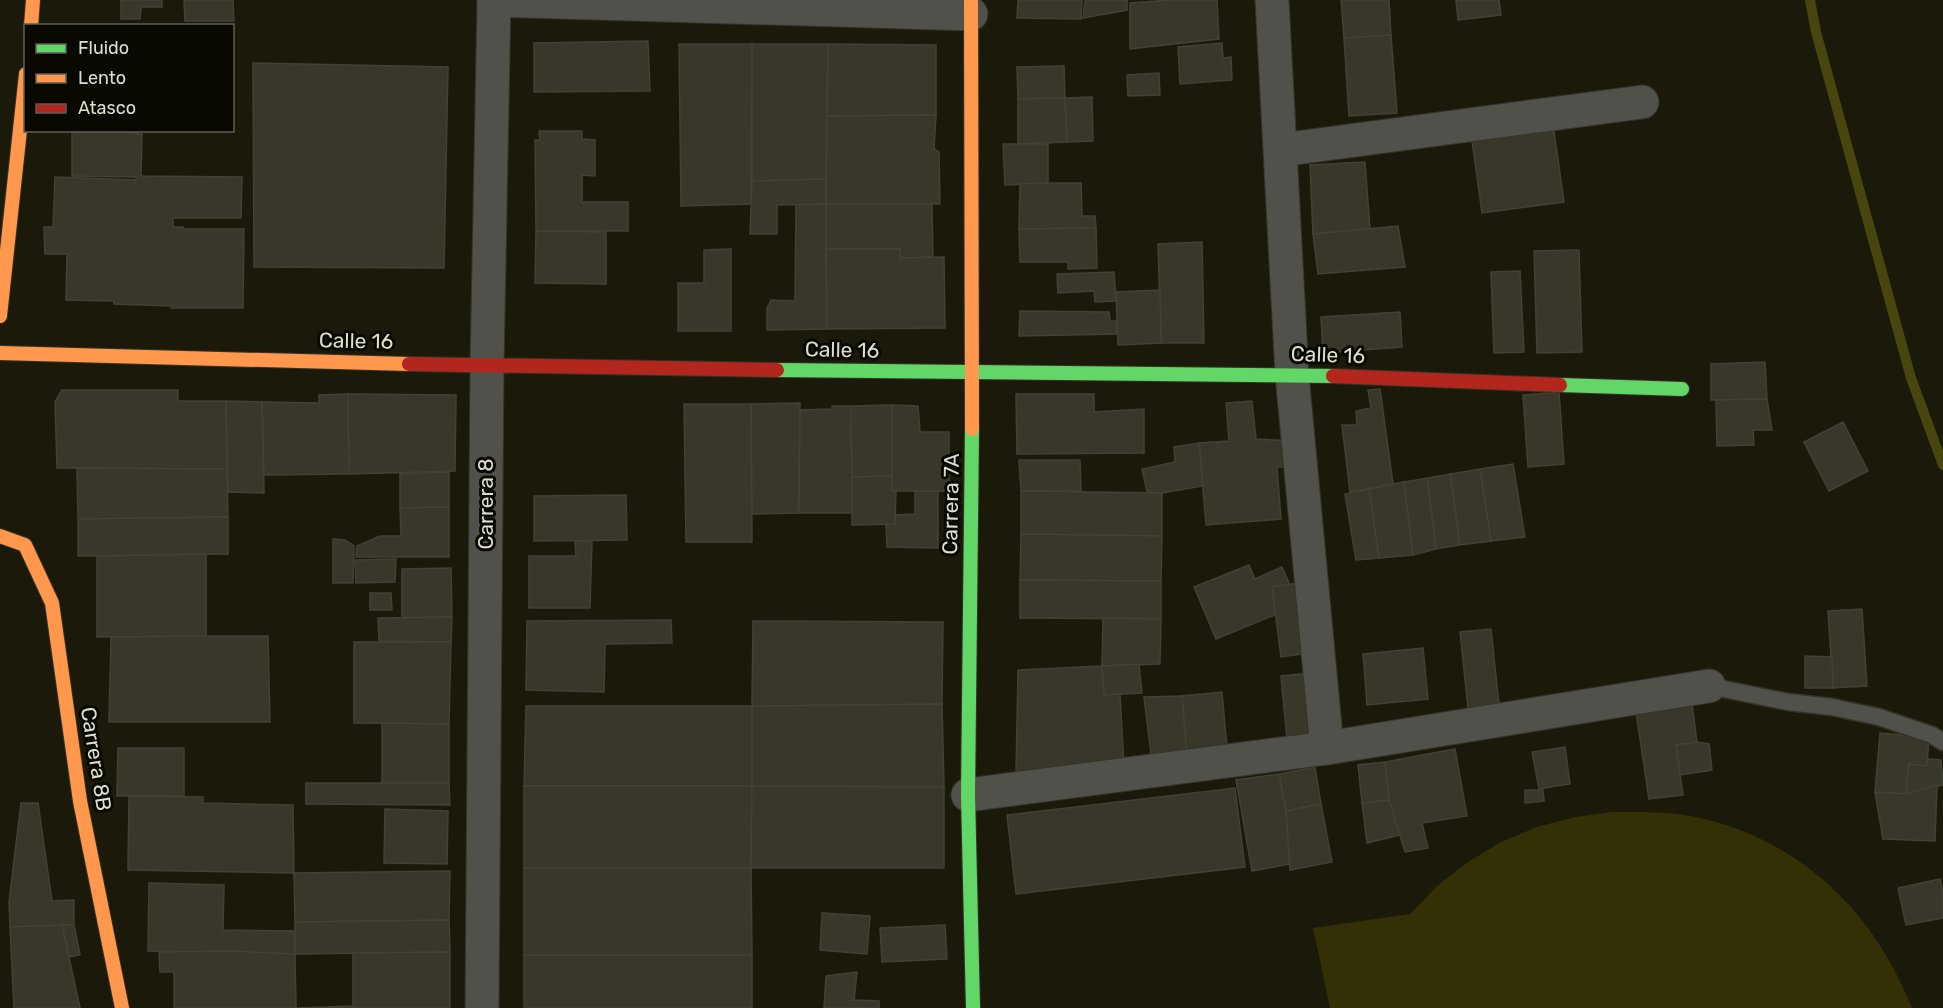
<svg xmlns="http://www.w3.org/2000/svg" width="1943" height="1008" font-family="Rubik,sans-serif">
  <style>
    .green { fill: #333006 }
    .lines { fill: none; stroke-linecap: round; stroke-linejoin: round }
    .stream { stroke: #48460f; stroke-width: 10 }
    .building { fill: #38372a; stroke: #424234; stroke-width: 1.5 }
    .lane-casing { stroke: #353427; stroke-width: 19 }
    .street-casing { stroke: #353427; stroke-width: 35 }
    .fast-casing { stroke: #353427; stroke-width: 16 }
    .slow-casing { stroke: #353427; stroke-width: 16 }
    .jam-casing { stroke: #353427; stroke-width: 16 }
    .lane { stroke: #51514b; stroke-width: 16 }
    .street { stroke: #51514b; stroke-width: 33 }
    .fast { stroke: #63d668; stroke-width: 14 }
    .slow { stroke: #ff974d; stroke-width: 14 }
    .jam { stroke: #b3261e; stroke-width: 14 }
    .labels { text-anchor: middle; stroke-width: 6; stroke-linejoin: round; paint-order: stroke }
    .street-label { font-size: 21px; fill: #dedecd; stroke: #0a0901 }
  </style>
  <rect width="100%" height="100%" fill="#1b1a0a"/>
  <path class="green" d="M1613,812c26,0 52,-1 78,4 106,21 182,93 221,192h-582l-17,-80 97,-14 27,-28 31,-24 33,-20 36,-15 38,-10z"/>
  <g class="lines">
    <path class="stream" d="M1810,0l6,32 95,346 32,87"/>
  </g>
  <g class="building">
    <path d="M121,0h41v7h-21l-1,12h-19z"/>
    <path d="M184,0h49l1,21h-49z"/>
    <path d="M1018,0h64l-1,19 -64,-1z"/>
    <path d="M1085,0h42v10l-44,8z"/>
    <path d="M1170,0h47l2,39 -89,10v-46z"/>
    <path d="M1341,0h48l2,35 -47,3z"/>
    <path d="M1456,0h43l2,15 -43,5z"/>
    <path d="M1391,35l6,78 -48,3 -5,-78z"/>
    <path d="M648,41l2,50 -116,1v-49z"/>
    <path d="M1222,43l1,15 8,-1 1,23 -52,4 -2,-37z"/>
    <path d="M679,44h73l-1,160 -70,2z"/>
    <path d="M752,44h76l-2,135 -74,2z"/>
    <path d="M828,44l108,1v70l-109,1z"/>
    <path d="M253,63l195,4 -4,201 -190,-1z"/>
    <path d="M1064,66l1,32 -47,1 -1,-32z"/>
    <path d="M1159,73l1,22 -32,1 -1,-21z"/>
    <path d="M1092,97l1,44 -26,1 -2,-44z"/>
    <path d="M1065,98l2,44 -49,2v-45z"/>
    <path d="M936,115l-2,34 5,3 1,52h-114l1,-88z"/>
    <path d="M72,130h59v3l11,1 -1,42 101,1 -1,41h-68v9h10v2h61l-1,79h-72l1,-2 -58,-2v-3l-48,-1 1,-46h-22l-1,-27h9l2,-50 81,3v-3l-64,-1z"/>
    <path d="M539,131h43v8l13,1v36l-13,-1v27h46v29h-92l-1,-91h5z"/>
    <path d="M1554,131l10,71 -82,11 -10,-72z"/>
    <path d="M1003,144h45v39l-43,2z"/>
    <path d="M1365,162l5,67 -57,5 -3,-69z"/>
    <path d="M826,179v25l-49,1v29h-27l2,-53z"/>
    <path d="M1048,183h33l1,33h13l1,12 -77,1 1,-45z"/>
    <path d="M826,204l1,125 -60,1v-22l4,-8 24,1 1,-96z"/>
    <path d="M826,204h106l1,53 -33,1v-9h-74z"/>
    <path d="M1398,226l7,41 -87,7 -5,-40z"/>
    <path d="M1096,228l1,40 -29,1v-7h-48l-1,-33z"/>
    <path d="M536,231l70,1v52l-71,-1z"/>
    <path d="M1202,242l2,101h-43l-3,-99z"/>
    <path d="M731,249v82h-53v-48h26v-33z"/>
    <path d="M826,249h74v9l44,-1 1,71 -118,1z"/>
    <path d="M1579,250l3,102 -45,1 -3,-102z"/>
    <path d="M1520,271l4,81 -30,1 -3,-81z"/>
    <path d="M1114,272l2,29 -21,1 -1,-11 -36,2 -1,-19z"/>
    <path d="M1160,290l1,53 -43,2 -2,-53z"/>
    <path d="M1020,311l89,1 1,9h7v13l-98,2z"/>
    <path d="M1400,312l2,35 -79,6 -2,-36z"/>
    <path d="M1765,362l2,37 -56,1v-36z"/>
    <path d="M1380,389l13,95 -43,8 -8,-67h15l-1,-14 15,-3 -3,-18z"/>
    <path d="M62,390h116v11h48l1,68 -170,-1 -2,-66z"/>
    <path d="M1559,392l5,72 -36,3 -5,-72z"/>
    <path d="M348,394l1,80 -85,1 -2,-73 57,1v-8z"/>
    <path d="M348,394l108,1 -1,76 -106,3z"/>
    <path d="M1016,394h78v18l50,-3v44l-127,1z"/>
    <path d="M1767,399l5,31h-19l1,15 -37,1 -1,-46z"/>
    <path d="M226,401l36,1 2,91 -36,-1z"/>
    <path d="M1252,401l4,38 35,2 1,26h-15l4,52 -75,6 -7,-82 30,-2 -3,-38z"/>
    <path d="M800,403l-1,110 -47,1 -1,-110z"/>
    <path d="M684,404h67l1,138h-66z"/>
    <path d="M892,405v71l-40,1 -1,-71z"/>
    <path d="M892,405l26,1 2,26h29v59h-57z"/>
    <path d="M832,406h19l1,107h-53l1,-103 32,-1z"/>
    <path d="M1843,422l25,49 -39,20 -25,-49z"/>
    <path d="M1199,443l4,43 -41,7 -15,-1 -5,-23 33,-7 -1,-15z"/>
    <path d="M1019,460h61l1,31h-60z"/>
    <path d="M1513,464l12,73 -34,4 -11,-72z"/>
    <path d="M77,468l150,1 1,48 -150,2z"/>
    <path d="M1480,469l11,72 -31,4 -10,-71z"/>
    <path d="M449,472v35l-49,1v-34z"/>
    <path d="M1450,474l10,71 -24,4 -9,-71z"/>
    <path d="M892,476v15h4l-1,33 -43,1v-48z"/>
    <path d="M1427,478l9,71 -23,6 -9,-73z"/>
    <path d="M1404,482l9,73 -34,3 -10,-69z"/>
    <path d="M1369,489l10,69 -23,2 -11,-66z"/>
    <path d="M915,491h23v57l-51,-1 -1,-22 9,-1v-9l20,-1z"/>
    <path d="M1021,491l141,2v43l-141,-2z"/>
    <path d="M626,495l1,45 -93,1v-45z"/>
    <path d="M449,507v50h-93l1,-11 23,-10h21l-1,-28z"/>
    <path d="M228,517v37l-150,2v-37z"/>
    <path d="M1021,534l141,2 -1,45 -141,-1z"/>
    <path d="M333,539l12,1 9,6 -1,37h-20z"/>
    <path d="M575,541h17l-2,67h-61v-52h47z"/>
    <path d="M206,554v82l-109,1v-81z"/>
    <path d="M396,559l-1,23 -39,1 -1,-23z"/>
    <path d="M1249,565l6,14 27,-12 17,38 -83,34 -22,-52z"/>
    <path d="M451,568l1,49 -50,1v-49z"/>
    <path d="M1020,580l141,1v38l-141,-1z"/>
    <path d="M1304,582l10,70 -33,5 -9,-70z"/>
    <path d="M370,593h21l1,17h-22z"/>
    <path d="M1862,609l5,77 -34,2 -5,-77z"/>
    <path d="M452,617l-1,25 -72,-1 -1,-23z"/>
    <path d="M1103,618l58,1 -1,45 -58,2z"/>
    <path d="M671,620l1,23 -67,1 -1,48 -78,-2 1,-69z"/>
    <path d="M753,621l190,1 -1,82 -190,2z"/>
    <path d="M1491,629l8,76 -31,3 -8,-76z"/>
    <path d="M206,636h62l2,86h-161l2,-85z"/>
    <path d="M354,642h97l-2,82 -95,-1z"/>
    <path d="M1423,648l5,51 -61,6 -4,-51z"/>
    <path d="M1805,656l27,1 1,31h-28z"/>
    <path d="M1139,664l3,29 -38,2 -2,-29z"/>
    <path d="M1102,666l2,29 16,-1 4,73 -108,6 2,-103z"/>
    <path d="M1333,671l6,63 -52,5 -6,-63z"/>
    <path d="M1222,692l5,56 -41,3 -4,-55z"/>
    <path d="M1182,696l5,61 -35,5 -8,-65z"/>
    <path d="M942,704l2,83 -192,-1v-80z"/>
    <path d="M1692,704l5,38 -21,3 7,50 -34,4 -13,-87z"/>
    <path d="M526,706h226v80h-228z"/>
    <path d="M382,723l67,1v59h-67z"/>
    <path d="M1880,733l49,4 -2,29 -18,-2 -3,30 -31,-2z"/>
    <path d="M1697,742l12,2 3,26 -32,5 -4,-30z"/>
    <path d="M1565,747l5,37 -31,5 -7,-37z"/>
    <path d="M118,748h66v48h-67z"/>
    <path d="M1455,749l12,67 -45,7 6,25 -23,4 -16,-52 -4,-38z"/>
    <path d="M1927,759l14,1 2,25 -37,9 3,-30 18,2z"/>
    <path d="M1385,762l4,38 -27,3 -4,-38z"/>
    <path d="M1315,767l6,37 -35,7 -7,-37z"/>
    <path d="M1279,774l16,89 -43,8 -16,-91z"/>
    <path d="M306,783h143l1,22 -144,-1z"/>
    <path d="M1937,785l-2,56 -52,-2 -8,-47 31,2z"/>
    <path d="M524,786h228l-1,82h-227z"/>
    <path d="M752,786l192,1v81h-193z"/>
    <path d="M1235,788l10,79 -229,27 -9,-79z"/>
    <path d="M1525,790h18l1,11 -19,2z"/>
    <path d="M129,796l74,1v6l90,2 1,68 -166,-3z"/>
    <path d="M1389,800l11,35 -33,8 -5,-40z"/>
    <path d="M21,803h17l14,98 22,-1v25l-64,2 -1,-25z"/>
    <path d="M1321,804l11,58 -42,8 -4,-59z"/>
    <path d="M385,809l63,2 -1,53 -63,-1z"/>
    <path d="M524,868h227l1,87h-228z"/>
    <path d="M450,871l-1,49 -154,2 -1,-49z"/>
    <path d="M1940,879l3,14v25l-37,7 -8,-37z"/>
    <path d="M149,883l75,2 -1,45 72,1v23l-147,-3z"/>
    <path d="M822,913l48,3 -3,38 -47,-4z"/>
    <path d="M449,920l1,32 -155,2v-32z"/>
    <path d="M62,925h12l6,30 -11,2z"/>
    <path d="M62,925l18,83h-66l-4,-81z"/>
    <path d="M945,925l2,34 -65,3 -2,-34z"/>
    <path d="M231,951l64,3 1,54h-122v-36h-14l-1,-20z"/>
    <path d="M450,952v56h-154l57,-2v-53z"/>
    <rect x="524" y="955" width="228" height="53"/>
    <path d="M857,972l-3,28 25,1v7h-55l2,-32z"/>
  </g>
  <g class="lines">
    <g class="lane-casing">
      <path id="lane" d="M1709,686l79,16 44,5 47,10 53,18 11,7"/>
    </g>
    <g class="street-casing">
      <g id="street">
        <path d="M494,0l477,14"/>
        <path d="M1272,0l20,375 35,373"/>
        <path d="M1281,150l361,-48"/>
        <path d="M968,795l359,-47 382,-62"/>
        <path d="M482,1008l5,-642 7,-366"/>
      </g>
    </g>
    <g class="fast-casing">
      <g id="fast">
        <path d="M777,370l556,6"/>
        <path d="M1560,385l122,4"/>
        <path d="M972,429l-4,366 5,213"/>
      </g>
    </g>
    <g class="slow-casing">
      <g id="slow">
        <path d="M971,0l1,429"/>
        <path d="M31,26l2,-26"/>
        <path d="M0,316l26,-242"/>
        <path d="M0,353l409,11"/>
        <path d="M0,536l25,9 27,58 28,198 42,207"/>
      </g>
    </g>
    <g class="jam-casing">
      <g id="jam">
        <path d="M409,364l368,6"/>
        <path d="M1333,376l227,9"/>
      </g>
    </g>
    <use href="#lane" class="lane"/>
    <use href="#street" class="street"/>
    <use href="#fast" class="fast"/>
    <use href="#slow" class="slow"/>
    <use href="#jam" class="jam"/>
  </g>
  <g class="labels">
    <g class="street-label">
      <text transform="translate(356 341) rotate(1)" y="7">Calle 16</text>
      <text transform="translate(842 350) rotate(1)" y="7">Calle 16</text>
      <text transform="translate(1328 355) rotate(2)" y="7">Calle 16</text>
      <text transform="translate(486 504) rotate(-90)" y="7">Carrera 8</text>
      <text transform="translate(951 504) rotate(-89)" y="7">Carrera 7A</text>
      <text transform="translate(96 759) rotate(81)" y="7">Carrera 8B</text>
    </g>
  </g>
  <rect x="24" y="24" width="210" height="108" fill="#0a0901" stroke="#5f5e53" stroke-width="1.5"/>
  <rect x="36" y="44" width="30" height="9" fill="#63d668" stroke="#5f5e53" stroke-width="1.5"/>
  <text x="78" y="54" font-size="18" fill="#dedecd">Fluido</text>
  <rect x="36" y="74" width="30" height="9" fill="#ff974d" stroke="#5f5e53" stroke-width="1.5"/>
  <text x="78" y="84" font-size="18" fill="#dedecd">Lento</text>
  <rect x="36" y="104" width="30" height="9" fill="#b3261e" stroke="#5f5e53" stroke-width="1.5"/>
  <text x="78" y="114" font-size="18" fill="#dedecd">Atasco</text>
</svg>
